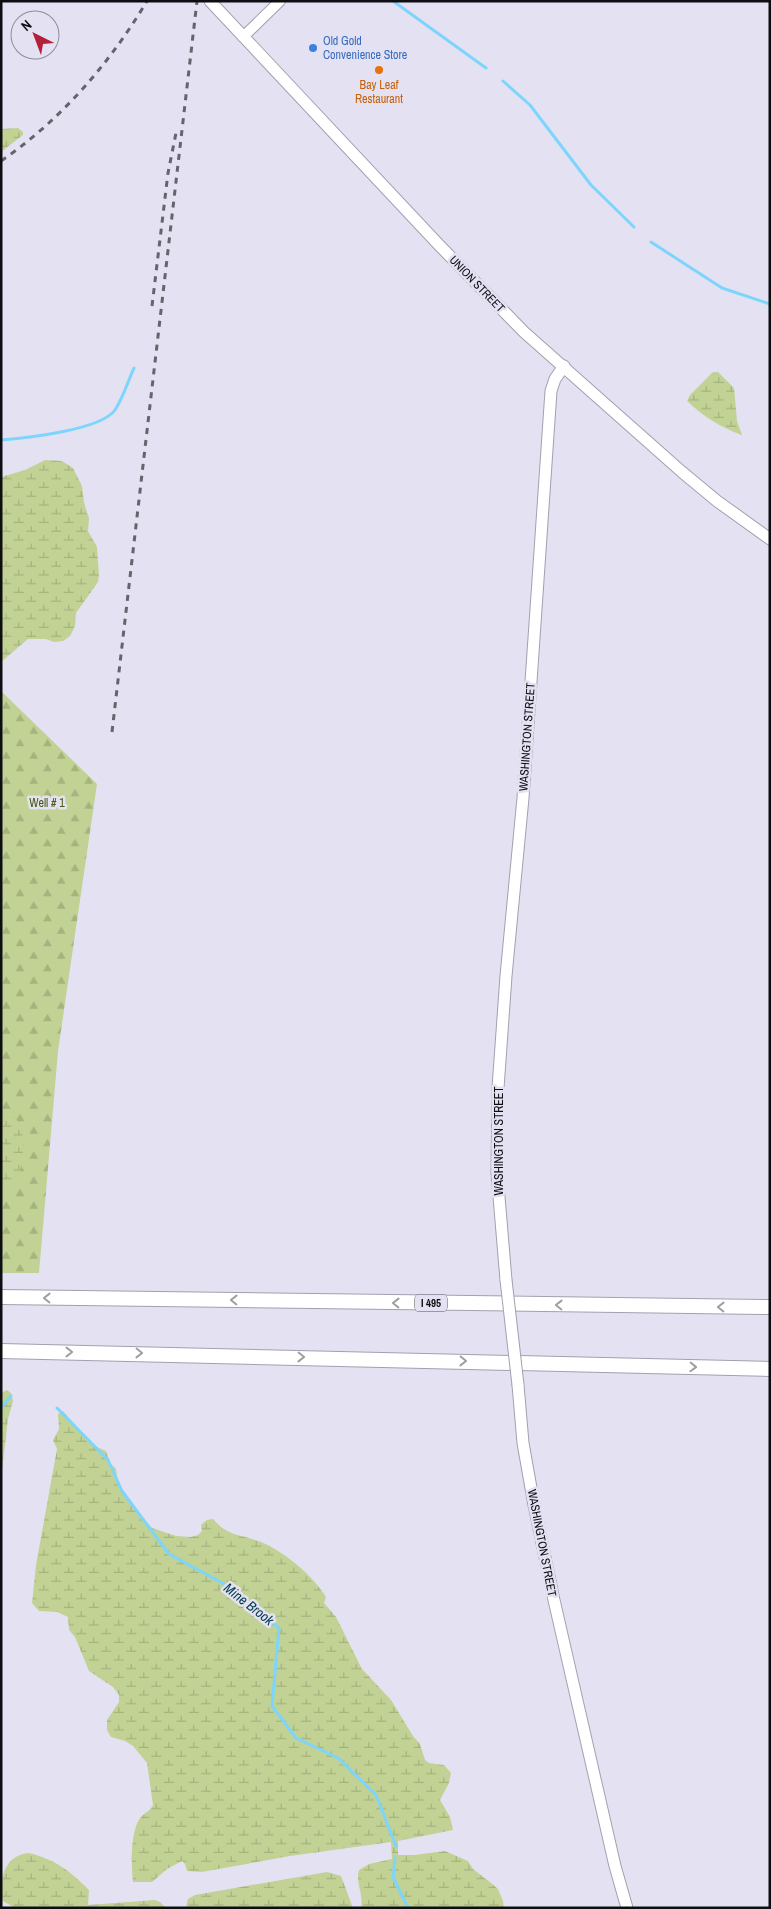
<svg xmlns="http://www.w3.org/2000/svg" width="771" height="1909" font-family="'Archivo Narrow',sans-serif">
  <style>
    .forest { fill: url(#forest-firs) }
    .wetland { fill: url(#wetland-marsh) }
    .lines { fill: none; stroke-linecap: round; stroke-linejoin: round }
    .stream { stroke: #7dd5fd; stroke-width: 3 }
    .tertiary-casing { stroke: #a2a0af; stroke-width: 12 }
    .secondary-casing { stroke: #a2a0af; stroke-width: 13 }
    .motorway-casing { stroke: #a2a0af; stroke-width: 16 }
    .tertiary { stroke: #fff; stroke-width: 10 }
    .secondary { stroke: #fff; stroke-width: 11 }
    .motorway { stroke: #fff; stroke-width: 14 }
    .rail { stroke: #65646d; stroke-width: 3; stroke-dasharray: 6 6; stroke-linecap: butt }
    .secondary-bridge-casing { stroke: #a2a0af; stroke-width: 13; stroke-linecap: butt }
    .secondary-bridge { stroke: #fff; stroke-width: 11 }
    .oneway { stroke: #9f9ea0 }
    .shop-dot { fill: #3f7fe0; stroke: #e4e2f2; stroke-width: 2 }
    .food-dot { fill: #e8710a; stroke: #e4e2f2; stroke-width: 2 }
    .labels { text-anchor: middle; stroke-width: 5; stroke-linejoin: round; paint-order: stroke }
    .shield { fill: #e4e2f2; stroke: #4e4d55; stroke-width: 1 }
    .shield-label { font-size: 11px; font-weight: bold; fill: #0e0d12 }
    .shop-label { font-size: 12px; fill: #366cbe; stroke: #e4e2f2; text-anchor: start }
    .food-label { font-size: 12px; fill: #c56008; stroke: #e4e2f2 }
    .street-label { font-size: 12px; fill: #0e0d12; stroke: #e4e2f2 }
    .park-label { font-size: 12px; fill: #4a5811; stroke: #e4e2f2 }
    .water-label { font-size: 14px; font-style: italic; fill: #02394d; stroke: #e4e2f2 }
  </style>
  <defs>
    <pattern id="forest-firs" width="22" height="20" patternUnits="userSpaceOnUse" patternTransform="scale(1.25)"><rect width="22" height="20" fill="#c1d294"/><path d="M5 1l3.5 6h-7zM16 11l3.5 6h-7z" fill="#a5b37f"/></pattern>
    <pattern id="wetland-marsh" width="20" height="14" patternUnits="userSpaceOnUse" patternTransform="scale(1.25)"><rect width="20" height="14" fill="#c1d294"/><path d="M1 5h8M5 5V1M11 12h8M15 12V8" fill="none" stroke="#a5b37f"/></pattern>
  </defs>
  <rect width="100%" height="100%" fill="#e4e2f2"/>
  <path class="forest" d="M1,691l96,93 -39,267 -19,222h-38z"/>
  <g class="wetland">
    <path d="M18,128l5,4v3l-22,17v-23z"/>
    <path d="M713,372h5l16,16 3,33 5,14c-22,-8 -38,-18 -55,-34l3,-6z"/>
    <path d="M45,460l17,1 11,7 9,18 2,17 5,15 -1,13 9,16 2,28 -1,7 -22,31 -1,13 -5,10 -7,5 -9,1 -8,-3h-18l-27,23v-185l24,-7z"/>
    <path d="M1,1109l3,4 10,4 6,7 4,18 -5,40c-5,8 -9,7 -18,5z"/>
    <path d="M7,1390l4,3 2,8 -5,18 -7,60v-86z"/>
    <path d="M63,1411l29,34 14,6 5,13 5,5 2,14 17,26 17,19 24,8 15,1 7,-2 4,-4 -1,-6 6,-5 6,-1c15,18 28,15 48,23 24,10 51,33 65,55l-2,6 12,14 26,52 29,31 22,36 7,8 5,16 4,3 15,2 7,8 -2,10 -9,17 10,17 3,13 -55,11v14h16l31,-4 23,10 5,8 18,14 7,6 5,12 1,7h-143c3,-13 -6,-26 -2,-38l10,-6 23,-5 -1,-17 -101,14 -88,16 -15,-1 -2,-7 -3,-3 -15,8 -15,13h-19c-2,-17 -3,-54 9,-66 4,-4 8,-5 11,-11l-6,-42 -14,-17 -8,-5 -14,-4 -4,-7v-10l12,-18v-7l-6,-8 -24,-16 -14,-34 -6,-7 -1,-13 -11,-5 -18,-1 -7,-8 4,-38 21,-116 -4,-9 6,-11 -1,-15z"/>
    <path d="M29,1853c27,7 40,17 60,37l-1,15 67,-5 5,2 6,6h-151l-14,-8c0,-20 1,-44 28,-47z"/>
    <path d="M327,1872l14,4 12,32h-167l2,-9 7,-4z"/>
  </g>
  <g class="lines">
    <g class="stream">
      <path d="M393,1l93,67"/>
      <path d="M503,81l27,24 61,80 43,42"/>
      <path d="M651,242l71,46 48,16"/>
      <path d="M1,440c25,-2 100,-10 114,-30 8,-12 13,-29 19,-42"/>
      <path d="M1,1408l10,-12"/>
      <path d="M57,1408l51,52 14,31 47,63 57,31 53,43 -7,78 24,32 42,20 38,37 20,51"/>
      <path d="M395,1858l-2,19 15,31"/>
    </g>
    <g class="tertiary-casing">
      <path id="tertiary" d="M243,37l37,-36"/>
    </g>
    <g class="secondary-casing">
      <g id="secondary">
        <path d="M210,1l229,244 85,87 158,140 35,29 53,38"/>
        <path d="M506,1280l-9,-107 1,-85 8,-112 17,-178 28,-407 4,-12 9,-13"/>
        <path d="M518,1385l5,58 11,62 20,95 61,266 12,42"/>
      </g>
    </g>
    <g class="motorway-casing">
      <g id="motorway">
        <path d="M1,1297l769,10"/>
        <path d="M1,1351l769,18"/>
      </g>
    </g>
    <use href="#tertiary" class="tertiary"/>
    <use href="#secondary" class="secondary"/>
    <use href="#motorway" class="motorway"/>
    <g class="rail">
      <path d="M1,161c60,-41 109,-98 146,-160"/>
      <path d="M152,306l16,-133 8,-40"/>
      <path d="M112,732l85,-731"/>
    </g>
    <g class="secondary-bridge-casing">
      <path id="secondary-bridge" d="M506,1280l12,105"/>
    </g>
    <use href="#secondary-bridge" class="secondary-bridge"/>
  </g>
  <defs><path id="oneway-chevron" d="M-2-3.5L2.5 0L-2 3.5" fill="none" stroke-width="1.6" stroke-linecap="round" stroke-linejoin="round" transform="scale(1.25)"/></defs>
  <g class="oneway">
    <use href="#oneway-chevron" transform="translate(47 1298) rotate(-179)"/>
    <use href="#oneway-chevron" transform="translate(234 1300) rotate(-179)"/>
    <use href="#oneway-chevron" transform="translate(396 1303) rotate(-179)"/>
    <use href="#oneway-chevron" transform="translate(559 1305) rotate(-179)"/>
    <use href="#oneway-chevron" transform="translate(721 1307) rotate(-179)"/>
    <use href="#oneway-chevron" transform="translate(69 1352)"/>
    <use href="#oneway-chevron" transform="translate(139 1353) rotate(1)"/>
    <use href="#oneway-chevron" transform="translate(301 1357) rotate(1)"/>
    <use href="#oneway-chevron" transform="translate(463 1361) rotate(1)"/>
    <use href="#oneway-chevron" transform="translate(693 1367) rotate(2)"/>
  </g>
  <circle class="shop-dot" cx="313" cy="48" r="5"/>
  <circle class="food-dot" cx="379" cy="70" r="5"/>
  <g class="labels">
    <rect class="shield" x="415" y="1294.5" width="32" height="17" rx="4"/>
    <g class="shield-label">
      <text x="431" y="1307">I 495</text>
    </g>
    <g class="shop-label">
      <text x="323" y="45">Old Gold<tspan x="323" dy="14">Convenience Store</tspan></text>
    </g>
    <g class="food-label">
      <text x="379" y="89">Bay Leaf<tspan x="379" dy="14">Restaurant</tspan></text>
    </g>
    <g class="street-label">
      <text transform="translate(477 284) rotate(46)" y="4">UNION STREET</text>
      <text transform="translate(527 737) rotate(-86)" y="4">WASHINGTON STREET</text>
      <text transform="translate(499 1141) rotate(-90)" y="4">WASHINGTON STREET</text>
      <text transform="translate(542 1543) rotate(79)" y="4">WASHINGTON STREET</text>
    </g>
    <g class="park-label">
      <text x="47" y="807">Well # 1</text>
    </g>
    <g class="water-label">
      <text transform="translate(249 1604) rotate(38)" y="5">Mine Brook</text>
    </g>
  </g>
  <rect width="771" height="1909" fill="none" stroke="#0e0d12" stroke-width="5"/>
  <g transform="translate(35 35) rotate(318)"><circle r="24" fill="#e4e2f2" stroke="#8e8d98"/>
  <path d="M0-4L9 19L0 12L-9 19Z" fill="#b3203a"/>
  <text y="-8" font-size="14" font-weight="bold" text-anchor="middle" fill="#0e0d12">N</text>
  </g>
</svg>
